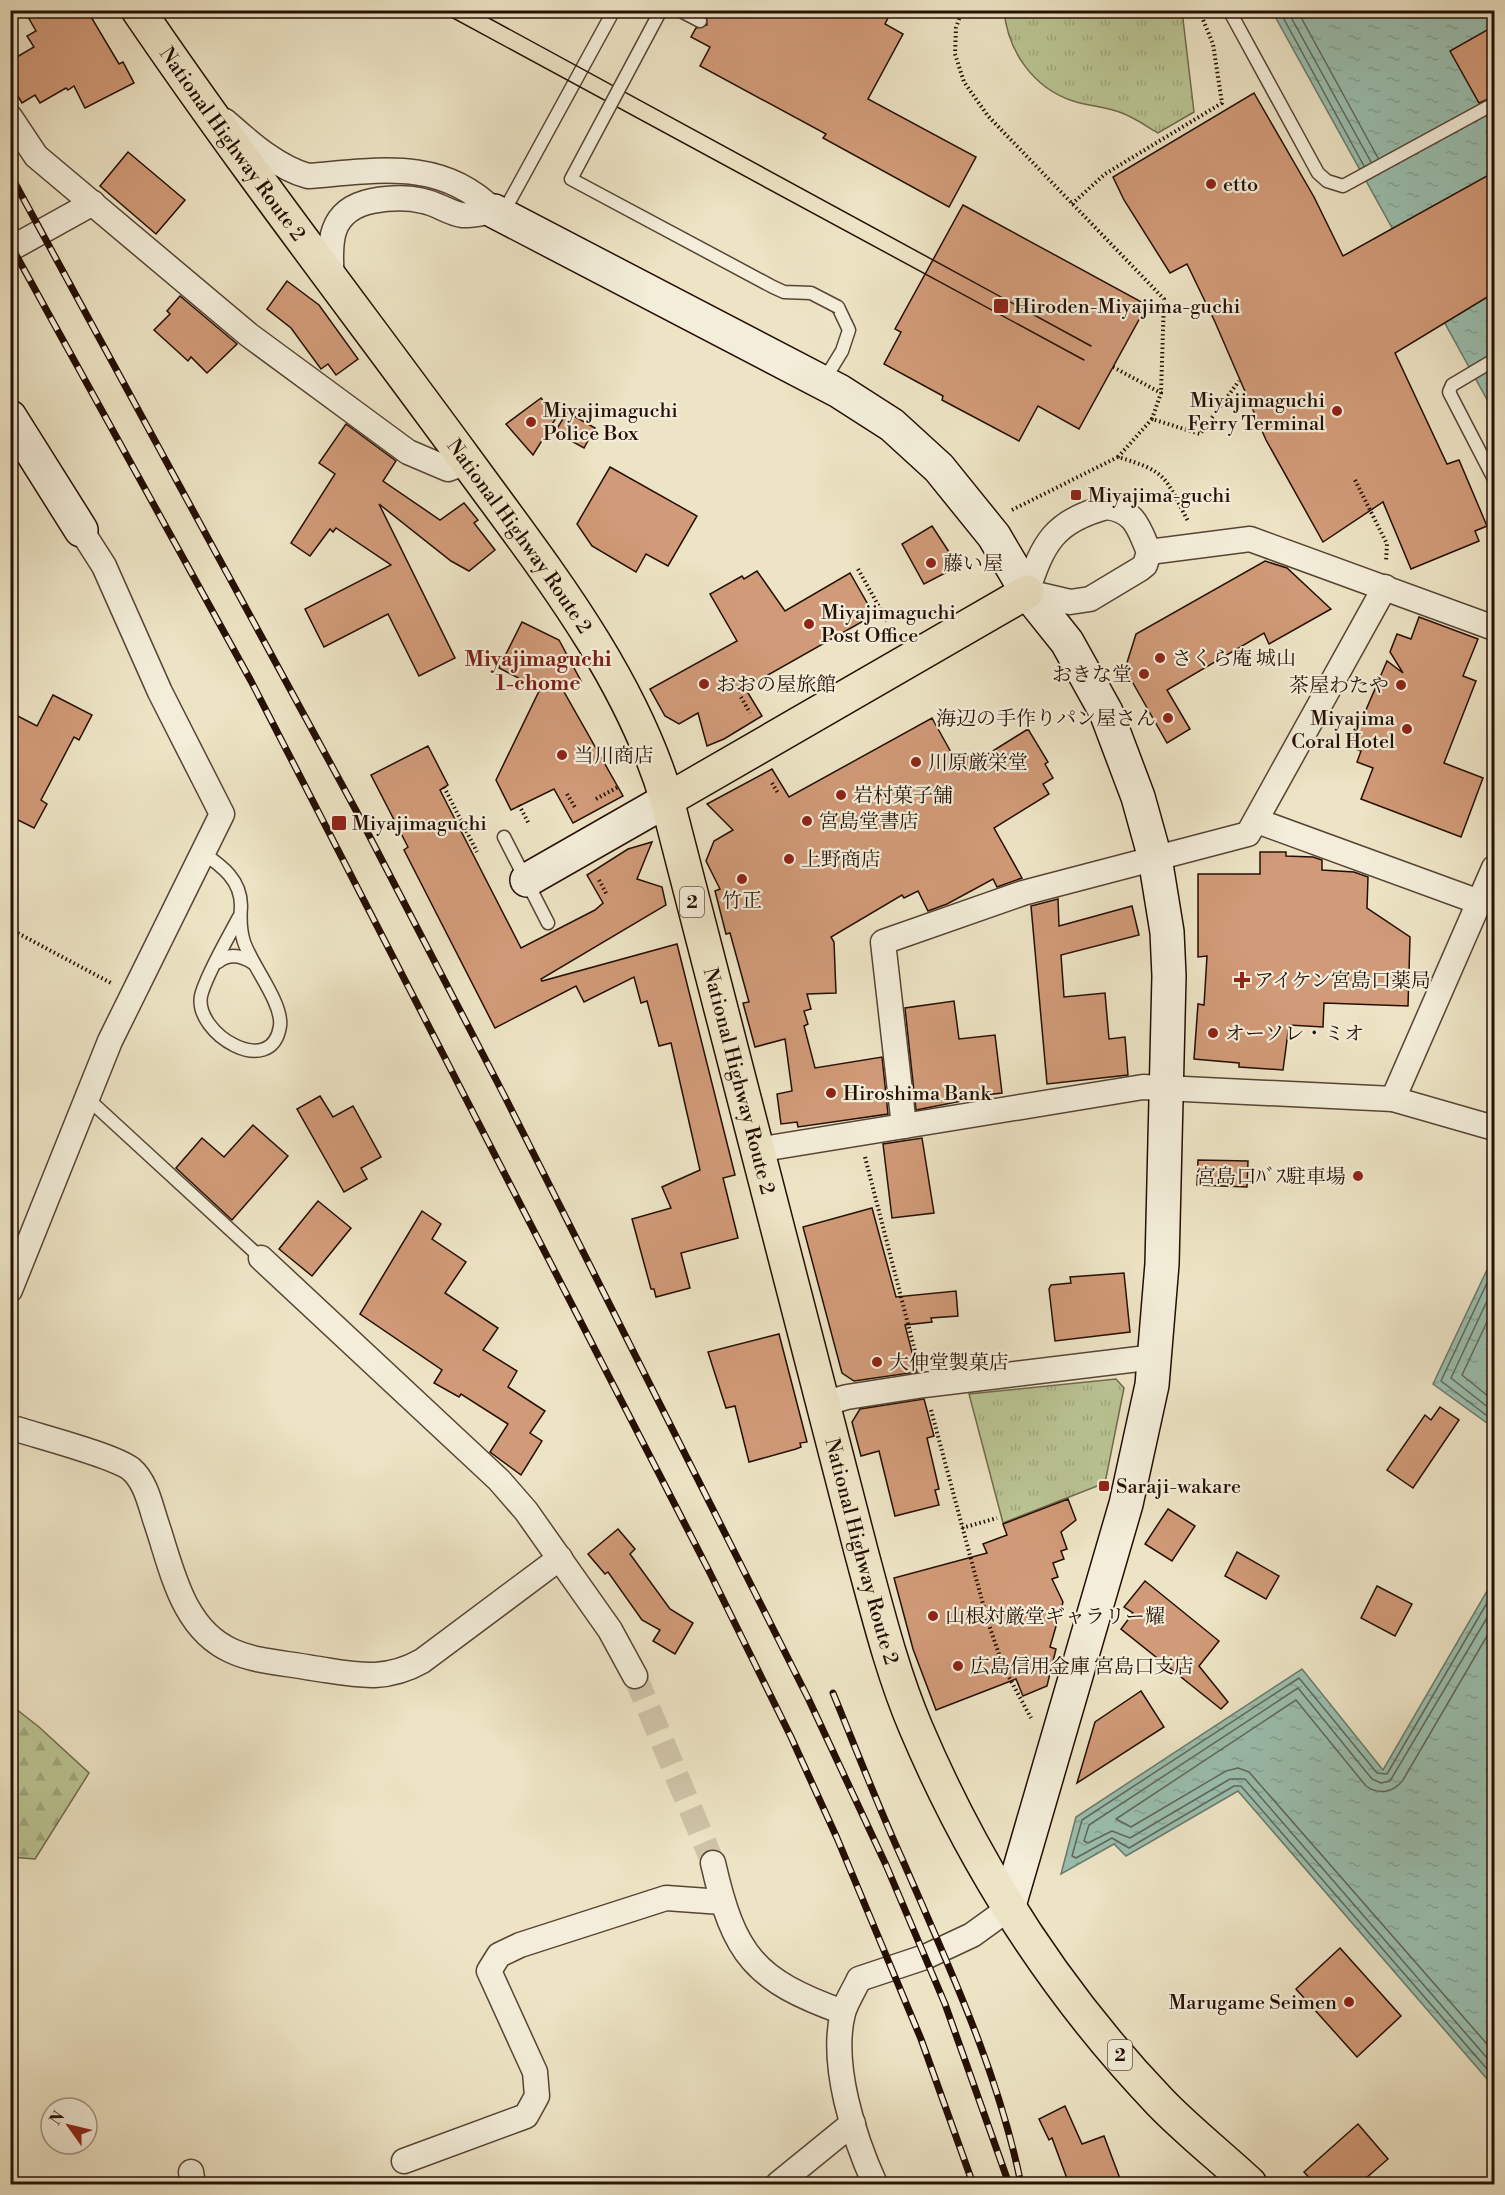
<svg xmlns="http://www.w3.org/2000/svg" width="1505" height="2195" font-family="'Libre Bodoni','Noto Serif JP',serif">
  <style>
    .grass { fill: url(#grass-tufts); stroke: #706a4c; stroke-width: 1.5 }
    .forest { fill: url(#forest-firs); stroke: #706a4c; stroke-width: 1.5 }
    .water { fill: url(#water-ripples); stroke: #6b796b; stroke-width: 1.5 }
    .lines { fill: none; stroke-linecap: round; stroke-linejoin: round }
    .shore { stroke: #60675a; stroke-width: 1.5 }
    .building { fill: #d19a78; stroke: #250f04; stroke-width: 1.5 }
    .street-tunnel { stroke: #cfc4a8; stroke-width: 24; stroke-dasharray: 24 12; stroke-linecap: butt }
    .lane-casing { stroke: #574434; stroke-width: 15 }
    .street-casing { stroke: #574434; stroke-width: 27 }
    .secondary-casing { stroke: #250f04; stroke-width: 36 }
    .primary-casing { stroke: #250f04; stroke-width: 36 }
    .highway-casing { stroke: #250f04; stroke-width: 36 }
    .path { stroke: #250f04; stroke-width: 4; stroke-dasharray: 1.5 3; stroke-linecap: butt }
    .lane { stroke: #f3edd9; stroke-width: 12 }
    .street { stroke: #f3edd9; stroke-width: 24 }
    .secondary { stroke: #f3edd9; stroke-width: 33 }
    .primary { stroke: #ede4c5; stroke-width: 33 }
    .highway { stroke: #ede4c5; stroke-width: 33 }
    .tram { stroke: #250f04; stroke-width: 1.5 }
    .rail-casing { stroke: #250f04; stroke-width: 7 }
    .rail { stroke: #f3edd9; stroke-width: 4.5; stroke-dasharray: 14; stroke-linecap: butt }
    .lane-bridge-casing { stroke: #574434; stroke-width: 15; stroke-linecap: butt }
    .lane-bridge { stroke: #f3edd9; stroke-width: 12 }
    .poi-dot { fill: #8f2418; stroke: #f3edd9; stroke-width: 2 }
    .labels { text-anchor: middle; stroke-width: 4.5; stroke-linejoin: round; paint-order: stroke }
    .shield { fill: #f3edd9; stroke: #635244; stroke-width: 1.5 }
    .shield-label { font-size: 18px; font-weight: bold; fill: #250f04 }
    .street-label { font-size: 20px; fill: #250f04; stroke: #f3edd9 }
    .poi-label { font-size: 20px; fill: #250f04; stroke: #f3edd9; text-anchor: start }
    .neighbourhood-label { font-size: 21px; font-weight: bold; fill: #7a1f14; stroke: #f3edd9 }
  </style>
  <defs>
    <pattern id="grass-tufts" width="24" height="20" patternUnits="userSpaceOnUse" patternTransform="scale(1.5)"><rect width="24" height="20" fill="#bac493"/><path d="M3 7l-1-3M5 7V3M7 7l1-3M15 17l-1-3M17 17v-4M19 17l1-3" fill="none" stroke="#a0a77d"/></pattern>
    <pattern id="forest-firs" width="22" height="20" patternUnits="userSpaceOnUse" patternTransform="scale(1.5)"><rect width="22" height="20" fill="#bac493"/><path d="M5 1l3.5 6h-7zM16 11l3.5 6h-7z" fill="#a0a77d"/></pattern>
    <pattern id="water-ripples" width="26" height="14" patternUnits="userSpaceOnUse" patternTransform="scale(1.5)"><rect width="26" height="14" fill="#9abfaf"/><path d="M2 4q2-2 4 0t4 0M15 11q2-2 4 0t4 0" fill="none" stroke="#85a395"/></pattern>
  </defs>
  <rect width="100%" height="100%" fill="#ede4c5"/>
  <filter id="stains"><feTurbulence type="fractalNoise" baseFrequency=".00333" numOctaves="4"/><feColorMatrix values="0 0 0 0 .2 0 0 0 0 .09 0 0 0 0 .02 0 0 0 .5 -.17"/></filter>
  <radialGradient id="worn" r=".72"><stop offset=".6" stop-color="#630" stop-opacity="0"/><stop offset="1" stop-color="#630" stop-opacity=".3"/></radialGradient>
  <g class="grass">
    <path d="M1004,11h178l12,101 -36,21c-12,-7 -23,-15 -36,-20 -16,-6 -33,-7 -49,-12 -40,-13 -65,-50 -69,-90z"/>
    <path d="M1116,1379l8,9 -19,95 -102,40 -34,-129z"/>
  </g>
  <path class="forest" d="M11,1705l28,22 50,46 -54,86 -24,-2z"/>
  <g class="water">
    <path d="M1272,11h222v401z"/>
    <path d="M1494,1255v173l-61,-44z"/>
    <path d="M1494,1579v508l-256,-296 -112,65 -12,-12 -53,30 15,-57 226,-148 81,101z"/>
  </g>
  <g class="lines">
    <g class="shore">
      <path d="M1279,10l85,156"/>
      <path d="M1287,10l84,152"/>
      <path d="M1297,10l81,148"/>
      <path d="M1494,1268l-53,113 53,40"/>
      <path d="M1494,1286l-43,92 43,34"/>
      <path d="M1494,1307l-32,68 32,26"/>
      <path d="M1494,1591l-107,183 -10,-1 -78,-95 -217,142 -10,36 4,2 36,-20 17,10 105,-62h7l253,291"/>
      <path d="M1494,1606l-104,175 -9,2 -9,-4 -74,-91 -209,137 -5,16 4,2 24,-12 18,7 100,-59h15l249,287"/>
      <path d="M1494,1624l-91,156c-10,13 -24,15 -37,6l-70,-86 -180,119 15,8 95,-56 12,-3 11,4 245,280"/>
    </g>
  </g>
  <g class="building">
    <path d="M24,10h63l32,54 4,-2 11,21 -49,25 -11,-22 -6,4 -2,-2 -26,15 -5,-8 -13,8 -12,-20v-22l24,-14 -7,-11 9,-5z"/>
    <path d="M706,10h186l-7,14 18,10 -35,65 108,58 -27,50 -126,-69 3,-4 -126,-68 10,-19 -19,-10 5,-9 11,-3z"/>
    <path d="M1494,26v76l-6,-3 -9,4 -29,-52z"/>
    <path d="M1254,93l60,104 29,59 151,-84v121l-99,60 52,111 12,-4 28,66 -12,5 4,10 -68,28 -28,-67 -60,40 -57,-102 -51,-118 -28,-58 -17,9 -46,-73 -11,-23z"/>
    <path d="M1494,112v19l-7,-14z"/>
    <path d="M128,152l57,48 -29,34 -56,-48z"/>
    <path d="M963,205l184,100 -68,124 -41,-23 -19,35 -77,-41 1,-4 -59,-32 17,-32 -6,-3z"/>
    <path d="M287,281l32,24 39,54 -22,16 -8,-11 -7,5 -30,-41 -24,-19z"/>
    <path d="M180,296l57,48 -30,29 -16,-16 -3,4 -34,-31 16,-16 -3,-3z"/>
    <path d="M541,398l15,20 -23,37 -27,-31z"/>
    <path d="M567,412l28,16 -11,20 -29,-16z"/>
    <path d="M346,424l50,37 -13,20 57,39 24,-17 14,17 -4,3 21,27 -26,21 -18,-10 -72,-57 76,154 -36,18 -31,-62 -64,33 -19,-38 86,-44 -55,-37 -3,4 -3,-3 -20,27 -19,-13 44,-69 -16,-11z"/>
    <path d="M610,467l87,49 -29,50 -22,-12 -10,18 -44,-26 -15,-22z"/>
    <path d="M932,526l19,29 -2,16 -25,13 -22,-40z"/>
    <path d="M1265,561l22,7 44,41 -62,35 -5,-11 -97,57 23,39 -23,14 -42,-74 11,-35z"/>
    <path d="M757,571l28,40 65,-38 24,42 -129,73 17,28 -38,23 -17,7 -9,-33 -19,11 -14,-8 -15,-27 87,-48 -27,-47 32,-18 2,3z"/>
    <path d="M1419,617l59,22 -15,37 13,5 -32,82 39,15 -22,59 -100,-38 12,-31 -16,-6 4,-11 -11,-4 37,-86 16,12 -13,-21 7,-18 14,5z"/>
    <path d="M522,622l37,18 22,41 -18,9 60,106 -50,27 -19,-34 -43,21 -15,-30 44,-91 -41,-21z"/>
    <path d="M53,695l39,20 -13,25 -5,-3 -33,63 6,4 -13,24 -24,-12v-104l27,14z"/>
    <path d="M932,718l25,45 19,-11 4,7 48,-30 20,33 -3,2 8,14 -10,6 6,10 -55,34 28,50 -25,9 -4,-8 -46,25 -19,7 -10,-20 -14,7 -2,-3 -71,42 3,5 2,51 -29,1 4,15 -7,2 4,13 -4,2 11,42 67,-11 6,57 -90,13 -1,-5 -16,2 -4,-30 15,-3 -7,-52 -30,8 -12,-44 6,-1 -19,-69 -4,1 -11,-43 5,-2 -14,-28 8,-20 19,-11 -26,-26 65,-35 17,28z"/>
    <path d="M428,746l20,39 -8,5 81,158 74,-38 8,-7 -16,-28 41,-26 24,-7 -15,37 25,8 4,18 -125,74 1,2 135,-37 58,231 -12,3 15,60 -57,15 9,35 -34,9 -2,-8h-3l-19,-70 39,-11 -9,-21 38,-17 -29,-127 -12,3 -12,-45 -6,2 -7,-26 -50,25 -8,-16 -81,42 -91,-178 4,-3 -37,-72z"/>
    <path d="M1260,852h26v4l27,1 9,3v10l32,2 14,5 -1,31 43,29 -2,69 -84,-3 -1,24 -34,-2 -6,45 -44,-3v-4l-45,-4 4,-55 6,1 3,-49 -9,1v-83h62z"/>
    <path d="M1058,899l1,27 73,-20 7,29 -78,20 3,42 41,-4 4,46 16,-2 3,38 -81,9 -16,-178z"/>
    <path d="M954,1001l5,38 36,-4 7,58 -35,4v3l-51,10 -11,-102z"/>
    <path d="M320,1096l13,21 20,-11 28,51 -20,11 6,11 -23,13 -47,-83z"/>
    <path d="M253,1125l35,31 -56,64 -56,-52 26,-30 22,19z"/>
    <path d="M922,1138l12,75 -42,5 -9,-74z"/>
    <path d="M1198,1160l50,1 -1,26 -50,-2z"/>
    <path d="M318,1201l33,27 -39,48 -33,-27z"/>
    <path d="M872,1208l24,89 60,-6 2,25 -27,2 1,4 -27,3 12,47 -63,9 -12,-8 -39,-146z"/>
    <path d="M422,1211l19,13 -9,15 34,23 -21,31 53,35 -15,22 34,21 -9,16 37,24 -15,22 12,8 -21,34 -31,-23 18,-28 -47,-30 -2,3 -25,-14 8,-13 -82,-56z"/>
    <path d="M1124,1273l6,59 -75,9 -6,-52 2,-4 20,-2 -1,-6z"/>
    <path d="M779,1334l28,108 -7,1 1,4 -5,2 -47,13 -14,-56 -9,2 -18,-56z"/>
    <path d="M924,1399l10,37 -7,2 12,51 -4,1 4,15 -44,11 -16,-65 -18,5 -9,-34 8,-13z"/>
    <path d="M1440,1407l19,13 -46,68 -26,-18 38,-55 6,5z"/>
    <path d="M1068,1499l8,21 -15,12 6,17 -6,2 3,8 -11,4 5,14 -6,2 11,23 -13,45 6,2 -9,37 -24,10 -7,-17 -80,31 -23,-61 -19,-71 93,-25 -4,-9 24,-9 -4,-11z"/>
    <path d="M1168,1509l27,17 -23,35 -27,-17z"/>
    <path d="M618,1529l17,20 -5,5 40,55 23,14 -18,31 -22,-13 7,-11 -18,-10 -34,-48 -3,2 -17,-20z"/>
    <path d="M1237,1552l42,24 -13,23 -41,-23z"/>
    <path d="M1145,1581l74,60 -20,25 29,36 -7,7 -100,-80 12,-16 -9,-6z"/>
    <path d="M1377,1586l35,18 -17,32 -34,-18z"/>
    <path d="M1141,1691l23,36 -87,56 18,-61z"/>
    <path d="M1340,1948l61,68 -44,41 -61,-68z"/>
    <path d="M1065,2106l17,38 22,-8 18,48h-53l-17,-46 -3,2 -10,-21z"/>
    <path d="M1358,2124l30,35 -29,25h-44l-11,-12z"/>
  </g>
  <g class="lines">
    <path class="street-tunnel" d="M635,1676l78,187"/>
    <g class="lane-casing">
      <g id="lane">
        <path d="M679,10l21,11"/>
        <path d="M1229,10l89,163 9,8 16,5 145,-79"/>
        <path d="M502,215l112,-205"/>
        <path d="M1494,360l-42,25 -3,7 45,87"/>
        <path d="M823,382l19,-31 7,-21 -11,-23"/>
        <path d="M504,837l44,86"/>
        <path d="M203,853c19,13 38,27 38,53 -1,13 -1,24 3,36 8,24 39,61 36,84 -8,54 -86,8 -79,-30 4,-19 28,-60 38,-79"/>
        <path d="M218,962c11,-9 23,-7 35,1"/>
        <path d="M87,1098l174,160"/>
      </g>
    </g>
    <g class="street-casing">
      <g id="street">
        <path d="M10,117l26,39 213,179 159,117 40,17 19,-7"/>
        <path d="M225,121c24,21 51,46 83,55 67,-5 133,-19 186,35"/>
        <path d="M10,249l83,-46"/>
        <path d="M332,280c-3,-37 -4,-70 40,-79 17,-3 35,-4 51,0 13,2 26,12 39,14 10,1 23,-3 32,-4"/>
        <path d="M1107,507c29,4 32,22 42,45l-4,13 -5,4 -50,30 -20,3 -43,-10c16,-49 27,-71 80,-85z"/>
        <path d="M1149,552l101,-13 244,89"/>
        <path d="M1257,821l222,81"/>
        <path d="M1393,1099l101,29"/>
        <path d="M904,1126l-21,-184 140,-49 225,-59 137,-247"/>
        <path d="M757,1150l386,-63 250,12 101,-231"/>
        <path d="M261,1258l238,222 27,31 84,119 25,46"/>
        <path d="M10,1290l100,-249 112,-227 -62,-122 -56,-126 -23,-36"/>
        <path d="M822,1404l25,-7 77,-12 231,-28"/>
        <path d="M10,1427c27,9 103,28 121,42 15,13 19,35 25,53 16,47 26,107 76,129 24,11 54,12 80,17 42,6 71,15 110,-7l138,-103"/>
        <path d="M713,1863c21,92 41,117 130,149"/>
        <path d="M404,2161l122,-45 11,-20 -2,-24 -46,-101 10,-16 21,-10 146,-47 56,4"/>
        <path d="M191,2172l2,12"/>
        <path d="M778,2184l75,-61"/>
        <path d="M875,2184c-21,-46 -45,-120 -32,-171 3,-11 11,-23 16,-34l66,-22 47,-22 36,-26"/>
      </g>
    </g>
    <g class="secondary-casing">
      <g id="secondary">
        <path d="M494,211l345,180 53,34 47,43 55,68 33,56 40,50 39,70 32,85 17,61 12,74 2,44 -7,288 -10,121 -26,119 -118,405"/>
        <path d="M10,417l71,113"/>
        <path d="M527,880l140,-80"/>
      </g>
    </g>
    <g class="primary-casing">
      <path id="primary" d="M667,800l360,-208"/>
    </g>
    <g class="highway-casing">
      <g id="highway">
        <path id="s1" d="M138,10c104,153 218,300 327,449 77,106 164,213 202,341l194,751c16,59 31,121 55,177 59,139 140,265 244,374 28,29 61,55 90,82"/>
      </g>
    </g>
    <g class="path">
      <path d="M962,10l-6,18 -1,26 9,28 24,34 176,183 -3,94"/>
      <path d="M1072,204l33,-30 117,-71 -9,-59 -14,-34"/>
      <path d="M1113,367l48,26 -9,26"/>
      <path d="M1118,457l34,-38 48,15 39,-53"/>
      <path d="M1355,480l32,64 -1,18"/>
      <path d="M1012,510l106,-53c50,15 46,19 70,64"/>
      <path d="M858,569l29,52"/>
      <path d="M741,697l9,16"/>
      <path d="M772,783l6,10"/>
      <path d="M444,787l33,65"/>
      <path d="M567,794l9,15"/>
      <path d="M596,799l22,-12"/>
      <path d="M519,805l10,19"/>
      <path d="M599,880l8,15"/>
      <path d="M10,929l101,54"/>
      <path d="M865,1157l52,202"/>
      <path d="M931,1410l56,209 16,47 28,52"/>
      <path d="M962,1528l35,-10"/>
    </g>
    <use href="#lane" class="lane"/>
    <use href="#street" class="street"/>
    <use href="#secondary" class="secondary"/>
    <use href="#primary" class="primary"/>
    <use href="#highway" class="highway"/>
    <g class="tram">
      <path d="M438,10l646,350"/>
      <path d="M474,10l617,336"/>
    </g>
    <g class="rail-casing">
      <g id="rail">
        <path d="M10,174l349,642 146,281 303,601 78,167 59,139 64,180"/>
        <path d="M10,244l241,437 458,890 82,166 46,101 84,201 52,145"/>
        <path d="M833,1693c23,56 45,113 70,168 46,106 95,210 118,323"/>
      </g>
    </g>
    <use href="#rail" class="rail"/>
    <g class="lane-bridge-casing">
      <path id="lane-bridge" d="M661,10l-90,169 202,108 11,5 27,1 27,14"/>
    </g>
    <use href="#lane-bridge" class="lane-bridge"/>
  </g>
  <g class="poi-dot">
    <circle cx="1211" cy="184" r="6"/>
    <rect x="993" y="298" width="16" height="16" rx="3"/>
    <circle cx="1337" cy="411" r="6"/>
    <circle cx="531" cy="422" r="6"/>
    <rect x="1070" y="489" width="12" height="12" rx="3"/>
    <circle cx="931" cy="563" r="6"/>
    <circle cx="809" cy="624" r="6"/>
    <circle cx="1160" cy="658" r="6"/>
    <circle cx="1144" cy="674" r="6"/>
    <circle cx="704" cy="684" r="6"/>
    <circle cx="1401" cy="685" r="6"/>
    <circle cx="1168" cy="718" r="6"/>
    <circle cx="1407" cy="729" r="6"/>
    <circle cx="562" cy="755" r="6"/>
    <circle cx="916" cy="762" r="6"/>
    <circle cx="841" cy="795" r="6"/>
    <circle cx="807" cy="821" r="6"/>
    <rect x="331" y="815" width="16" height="16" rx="3"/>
    <circle cx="789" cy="859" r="6"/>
    <circle cx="742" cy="879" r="6"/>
    <path d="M1239 971h6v6h6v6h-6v6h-6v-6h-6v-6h6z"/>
    <circle cx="1213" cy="1033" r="6"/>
    <circle cx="831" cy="1093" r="6"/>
    <circle cx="1358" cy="1176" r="6"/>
    <circle cx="877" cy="1362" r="6"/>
    <rect x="1098" y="1480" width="12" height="12" rx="3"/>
    <circle cx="933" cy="1616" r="6"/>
    <circle cx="958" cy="1666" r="6"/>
    <circle cx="1349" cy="2002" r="6"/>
  </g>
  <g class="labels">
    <g class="shield">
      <rect x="680" y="887" width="24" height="30" rx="4.5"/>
      <rect x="1108" y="2040" width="24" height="30" rx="4.5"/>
    </g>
    <g class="shield-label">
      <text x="692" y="908">2</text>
      <text x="1120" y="2061">2</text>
    </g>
    <g class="street-label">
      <text dy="7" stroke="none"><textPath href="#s1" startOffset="164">National Highway Route 2</textPath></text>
      <text dy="7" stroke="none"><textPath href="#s1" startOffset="650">National Highway Route 2</textPath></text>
      <text dy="7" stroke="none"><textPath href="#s1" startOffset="1244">National Highway Route 2</textPath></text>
      <text dy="7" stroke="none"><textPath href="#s1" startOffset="1730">National Highway Route 2</textPath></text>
    </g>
    <g class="poi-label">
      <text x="1223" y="191">etto</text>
      <text x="1014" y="313">Hiroden-Miyajima-guchi</text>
      <text x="1325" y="407" text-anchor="end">Miyajimaguchi<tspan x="1325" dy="23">Ferry Terminal</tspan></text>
      <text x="543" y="417">Miyajimaguchi<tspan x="543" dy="23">Police Box</tspan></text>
      <text x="1088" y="502">Miyajima-guchi</text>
      <text x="943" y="570">藤い屋</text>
      <text x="821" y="619">Miyajimaguchi<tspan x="821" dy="23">Post Office</tspan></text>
      <text x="1172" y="665">さくら庵 城山</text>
      <text x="1132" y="681" text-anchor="end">おきな堂</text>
      <text x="716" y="691">おおの屋旅館</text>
      <text x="1389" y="692" text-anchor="end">茶屋わたや</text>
      <text x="1156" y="725" text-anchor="end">海辺の手作りパン屋さん</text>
      <text x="1395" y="725" text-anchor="end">Miyajima<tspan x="1395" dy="23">Coral Hotel</tspan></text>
      <text x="574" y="762">当川商店</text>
      <text x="928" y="769">川原厳栄堂</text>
      <text x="853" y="802">岩村菓子舗</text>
      <text x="819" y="828">宮島堂書店</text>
      <text x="352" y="830">Miyajimaguchi</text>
      <text x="801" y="866">上野商店</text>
      <text x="742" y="907" text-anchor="middle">竹正</text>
      <text x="1254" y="987">アイケン宮島口薬局</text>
      <text x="1225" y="1040">オーソレ・ミオ</text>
      <text x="843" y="1100">Hiroshima Bank</text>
      <text x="1346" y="1183" text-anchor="end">宮島口ﾊﾞｽ駐車場</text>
      <text x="889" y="1369">大伸堂製菓店</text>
      <text x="1116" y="1493">Saraji-wakare</text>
      <text x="945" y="1623">山根対厳堂ギャラリー耀</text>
      <text x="970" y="1673">広島信用金庫 宮島口支店</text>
      <text x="1337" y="2009" text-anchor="end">Marugame Seimen</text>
    </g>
    <g class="neighbourhood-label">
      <text x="538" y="666">Miyajimaguchi<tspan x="538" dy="24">1-chome</tspan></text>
    </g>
  </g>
  <rect width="1505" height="2195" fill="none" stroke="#ede4c5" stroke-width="36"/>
  <rect x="12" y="12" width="1481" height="2171" fill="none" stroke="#250f04" stroke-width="3"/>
  <rect x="18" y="18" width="1469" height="2159" fill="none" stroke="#250f04" stroke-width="1.5"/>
  <g transform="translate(69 2126) rotate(304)"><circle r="28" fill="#f3edd9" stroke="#a19484" stroke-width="1.5"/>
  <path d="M0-4.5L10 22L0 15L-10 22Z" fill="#8f2418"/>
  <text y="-9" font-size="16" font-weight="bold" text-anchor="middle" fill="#250f04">N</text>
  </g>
  <rect width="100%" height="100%" filter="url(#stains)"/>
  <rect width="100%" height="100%" fill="url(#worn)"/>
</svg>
